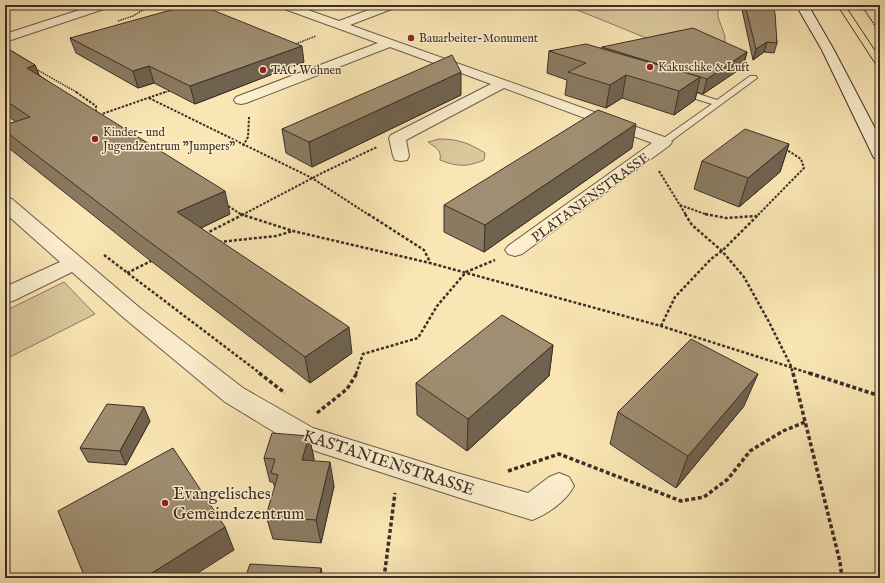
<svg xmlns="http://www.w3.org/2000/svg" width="885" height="583" font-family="'IM FELL English',serif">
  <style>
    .green { fill: #dac79c; stroke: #8c7a62 }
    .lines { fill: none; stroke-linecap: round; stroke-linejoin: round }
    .service-casing { stroke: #6c5c4b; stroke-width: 2 }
    .minor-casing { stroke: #6c5c4b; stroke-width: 2 }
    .tertiary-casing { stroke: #6c5c4b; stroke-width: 2 }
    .secondary-casing { stroke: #3d2e28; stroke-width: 2 }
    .path-far3 { stroke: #3d2e28; stroke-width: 1.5; stroke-dasharray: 1.5 1; stroke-linecap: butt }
    .path-far2 { stroke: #3d2e28; stroke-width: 2; stroke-dasharray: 2.5 1.5; stroke-linecap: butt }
    .path-far1 { stroke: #3d2e28; stroke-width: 2.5; stroke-dasharray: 3 2; stroke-linecap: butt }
    .path { stroke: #3d2e28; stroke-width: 3.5; stroke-dasharray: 4 2.5; stroke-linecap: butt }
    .service { fill: #fcefce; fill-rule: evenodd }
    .minor { fill: #fcefce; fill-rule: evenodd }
    .tertiary { fill: #fcefce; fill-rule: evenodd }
    .secondary { fill: #fcefce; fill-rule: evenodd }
    .tram { stroke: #3d2e28; stroke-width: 1 }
    .wall { fill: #897a61; stroke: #3d2e28 }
    .shaded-wall { fill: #6f634f; stroke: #3d2e28 }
    .building { fill: #9f8e71; stroke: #3d2e28 }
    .poi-dot { fill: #8f2418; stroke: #fcefce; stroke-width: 1.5 }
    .labels { text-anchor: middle; stroke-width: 3; stroke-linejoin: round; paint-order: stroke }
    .far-poi-label { font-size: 12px; fill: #3d2e28; stroke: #fcefce; text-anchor: start }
    .street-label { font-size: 14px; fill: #3d2e28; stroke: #fcefce }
    .near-street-label { font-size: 17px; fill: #3d2e28; stroke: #fcefce }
    .near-poi-label { font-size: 17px; fill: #3d2e28; stroke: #fcefce; text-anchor: start }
  </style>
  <rect width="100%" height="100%" fill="#fae6b4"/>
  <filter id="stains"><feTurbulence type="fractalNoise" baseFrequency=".005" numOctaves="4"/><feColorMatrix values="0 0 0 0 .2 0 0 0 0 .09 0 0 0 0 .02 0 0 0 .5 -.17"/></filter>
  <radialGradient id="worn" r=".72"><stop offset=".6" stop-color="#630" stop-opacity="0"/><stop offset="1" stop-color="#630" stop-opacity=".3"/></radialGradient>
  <g class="green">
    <path d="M565,5h153v12l7,19 -1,27 -14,1z"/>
    <path d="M439,139c19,0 30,4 46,14l-1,7c-17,7 -26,7 -44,0 2,-10 -5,-13 -12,-18z"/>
    <path d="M64,282l31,32 -87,44h-3v-47z"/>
  </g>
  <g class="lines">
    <g class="service-casing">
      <path id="service" d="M750,76h6l1,2 -90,66h-6l-1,-2 1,-2 51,-36 -35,-11v-4h6l34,11z"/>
    </g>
    <g class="minor-casing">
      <g id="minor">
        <path d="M277,5h17l45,16 43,-16h17l-2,2 -47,18 320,114 2,3 -2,3 -148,109 -7,2 -7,-2 -3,-4 3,-4 144,-103 -148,-55 -98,52 3,16 -2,4 -6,1 -6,-1 -2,-4 -4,-18 2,-3 100,-51 -101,-37 -144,56 -5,1 -5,-1 -2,-3 2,-3 142,-54 -99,-36z"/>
        <path d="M5,197l7,2 128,109 103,80 70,40 144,45 71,20 21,-16 10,-4 10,4 5,9c-8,15 -26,28 -42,34l-75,-23 -163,-53 -69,-42 -101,-84 -52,-46 -59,29 -8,2v-16l55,-25 -55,-49z"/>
      </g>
    </g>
    <g class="tertiary-casing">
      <path id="tertiary" d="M95,5h17l-2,2 -105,35v-8z"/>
    </g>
    <g class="secondary-casing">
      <path id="secondary" d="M796,5h12l26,45 46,88v21l-6,-1 -2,-4 -50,-104z"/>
    </g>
    <g class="path-far3">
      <path d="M834,5l28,2"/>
      <path d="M861,5l19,28"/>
      <path d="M118,21l15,-5 18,-11"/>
      <path d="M293,45l23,-9"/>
      <path d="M34,68l44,25"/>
      <path d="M163,93l9,-3"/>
    </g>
    <g class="path-far2">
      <path d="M76,92l20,14v7"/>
      <path d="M149,98l163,80 57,37"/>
      <path d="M99,115l66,-23"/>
      <path d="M243,146l5,-9 1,-20"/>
      <path d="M659,171l27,44"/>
      <path d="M225,204l17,11"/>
      <path d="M680,205l28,10"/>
      <path d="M242,215l82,-43 53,-25"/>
      <path d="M758,215l46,-47 -3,-9 -14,-9"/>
    </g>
    <g class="path-far1">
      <path d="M240,214l53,17 137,32 231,63 151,48"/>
      <path d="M368,214l56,36 6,12"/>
      <path d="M685,214l7,11 30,26 22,26 25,45 22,44 2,8"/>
      <path d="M705,214l21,4 30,-2"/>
      <path d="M205,234l39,-20"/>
      <path d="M219,242l57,-6 17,-5"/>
      <path d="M104,255l157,119"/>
      <path d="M127,273l26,-13"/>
      <path d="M661,326l14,-29 36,-38 11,-8 37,-37"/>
      <path d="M356,374l7,-20 55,-16 19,-32 29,-34 29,-12"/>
    </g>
    <g class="path">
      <path d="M259,373l26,20"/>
      <path d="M793,373l47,189 2,16"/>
      <path d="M809,373l71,23"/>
      <path d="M317,413l30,-24 10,-16"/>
      <path d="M508,471l51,-17 122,47 23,-4 24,-18 22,-28 33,-20 22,-9"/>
      <path d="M384,578l11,-85"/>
    </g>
    <use href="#service" class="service"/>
    <use href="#minor" class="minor"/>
    <use href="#tertiary" class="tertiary"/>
    <use href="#secondary" class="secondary"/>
    <g class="tram">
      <path d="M837,5l43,66"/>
      <path d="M845,5l35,53"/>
    </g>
  </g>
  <g class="wall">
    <path d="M741,5h31l5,38 -3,10 -10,-1 -11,8z"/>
    <path d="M70,38l234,24 -109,42 -41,-21 -16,5 -62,-35z"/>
    <path d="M5,47l30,18 4,10 191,139 -29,14 151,125 -42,30 -163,-125 -137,-109 -5,-10v-14l11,-3 -11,-8z"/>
    <path d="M602,47l145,5 -4,15 -40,27 -6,-2 -2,8 -21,15 -52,-17 -16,10 -41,-13 2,-15 -20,-7 2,-22 53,-3z"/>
    <path d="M461,95l-149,72 -26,-14 -4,-24z"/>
    <path d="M789,144l-9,28 -41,35 -45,-18 8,-28z"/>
    <path d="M632,148l-148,104 -40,-20v-27z"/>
    <path d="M553,345l-4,31 -82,75 -50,-36 -1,-32z"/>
    <path d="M744,406l-68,82 -66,-44 8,-32z"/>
    <path d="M150,421l-24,44 -38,-3 -8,-14z"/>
    <path d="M309,436l5,23 -1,2 21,25 -13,57 -48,-4 -7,-23 9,-28 -2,-6h-3l-6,-24z"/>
  </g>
  <g class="shaded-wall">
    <path d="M767,42l-3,10 -11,8 3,-11z"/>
    <path d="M302,46l2,16 -109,42 -5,-18z"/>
    <path d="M747,52l-4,15 -40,27 4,-15z"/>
    <path d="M35,65l8,20 -16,-17z"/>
    <path d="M149,66l5,17 -16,5 -5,-17z"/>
    <path d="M461,72v23l-149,72 -3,-25z"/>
    <path d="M626,75l-4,23 -16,10 4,-23z"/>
    <path d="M700,77l-5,23 -21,15 5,-24z"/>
    <path d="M636,124l-4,24 -148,104 1,-27z"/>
    <path d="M789,144l-9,28 -41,35 9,-29z"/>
    <path d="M225,191l5,23 -46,22 -7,-24z"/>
    <path d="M349,327l3,26 -42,30 -5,-26z"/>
    <path d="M553,345l-4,31 -82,75 1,-32z"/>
    <path d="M758,374l-14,32 -68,82 12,-32z"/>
    <path d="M144,407l6,14 -24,44 -6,-14z"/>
    <path d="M309,436l5,23 -7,25 -5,-24z"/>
    <path d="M330,462l4,24 -13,57 -5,-23z"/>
    <path d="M225,527l9,23 -44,28h-46z"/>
    <path d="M321,568l2,10h-4z"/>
  </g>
  <g class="building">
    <path d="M189,5h11l102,41 -112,40 -41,-20 -16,5 -63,-33z"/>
    <path d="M745,5h27l3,8 2,30 -10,-1 -11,7z"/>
    <path d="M693,28l54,24 -40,27 -105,-32z"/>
    <path d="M586,44l114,33 -21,14 -53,-16 -16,10 -42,-13 18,-9 -37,-12z"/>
    <path d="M5,47l30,18 -8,3 198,123 -48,21 172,115 -44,30 -166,-123 -134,-103v-6l25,-8 -25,-17z"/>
    <path d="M452,55l9,17 -152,70 -27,-13z"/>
    <path d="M598,110l38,14 -151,101 -41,-20z"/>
    <path d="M745,129l44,15 -41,34 -46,-17z"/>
    <path d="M502,315l51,30 -85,74 -52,-36z"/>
    <path d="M691,339l67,35 -70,82 -70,-44z"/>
    <path d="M107,404l37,3 -24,44 -40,-3z"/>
    <path d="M272,433l37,3 -7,24 28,2 -14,58 -50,-4 12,-41 -7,-2 4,-14 -11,-1z"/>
    <path d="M173,448l52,79 -81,51h-59l-27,-67z"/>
    <path d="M250,564l71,4 -2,10h-74z"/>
  </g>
  <g class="poi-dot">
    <circle cx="411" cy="38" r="4"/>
    <circle cx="650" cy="67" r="4"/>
    <circle cx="263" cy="70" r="4"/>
    <circle cx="95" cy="139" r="4"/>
    <circle cx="165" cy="503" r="4"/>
  </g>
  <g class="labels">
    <g class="far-poi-label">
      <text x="419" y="42">Bauarbeiter-Monument</text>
      <text x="658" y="71">Kakuschke &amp; Luft</text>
      <text x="271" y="74">TAG Wohnen</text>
      <text x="103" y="136">Kinder- und<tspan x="103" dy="14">Jugendzentrum "Jumpers"</tspan></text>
    </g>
    <g class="street-label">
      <text transform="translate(590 197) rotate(-36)" y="5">PLATANENSTRASSE</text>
    </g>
    <g class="near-street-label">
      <text transform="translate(389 462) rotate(18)" y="6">KASTANIENSTRASSE</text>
    </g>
    <g class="near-poi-label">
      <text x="173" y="499">Evangelisches<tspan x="173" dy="20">Gemeindezentrum</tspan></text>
    </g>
  </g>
  <rect width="885" height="583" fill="none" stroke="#fae6b4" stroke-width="20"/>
  <rect x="6" y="6" width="873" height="571" fill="none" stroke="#3d2e28" stroke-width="2"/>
  <rect x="10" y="10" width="865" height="563" fill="none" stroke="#3d2e28"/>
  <rect width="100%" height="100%" filter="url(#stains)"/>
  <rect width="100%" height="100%" fill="url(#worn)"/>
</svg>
